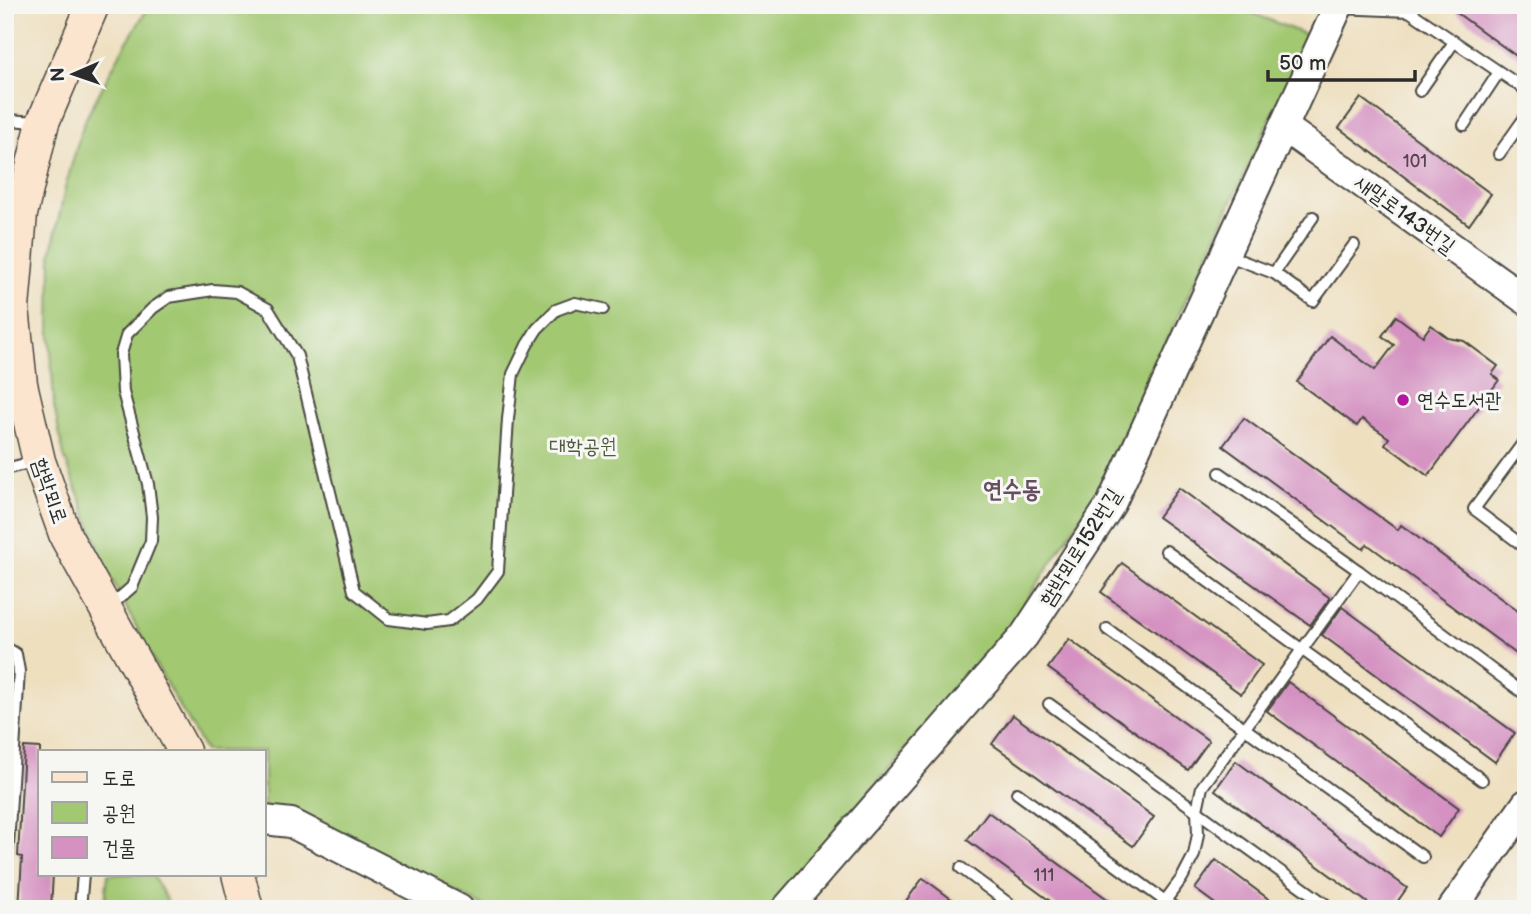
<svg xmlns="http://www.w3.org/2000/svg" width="1531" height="914" font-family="'Balsamiq Sans','Poor Story',sans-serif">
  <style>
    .green { fill: #a2c872; stroke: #667a4e; stroke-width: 2 }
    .building { fill: #d491c1 }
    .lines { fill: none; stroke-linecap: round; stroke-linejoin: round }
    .service-casing { stroke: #484641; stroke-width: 14 }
    .tertiary-casing { stroke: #484641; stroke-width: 32 }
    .secondary-casing { stroke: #484641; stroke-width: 35 }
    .service { stroke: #fff; stroke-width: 10 }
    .tertiary { stroke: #fff; stroke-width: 28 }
    .secondary { stroke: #fce5cf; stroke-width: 32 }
    .poi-dot { fill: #b5179e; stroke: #f6f6f2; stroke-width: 2.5 }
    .labels { text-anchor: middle; stroke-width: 6; stroke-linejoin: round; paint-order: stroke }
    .number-label { font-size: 18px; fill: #554450 }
    .street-label { font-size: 21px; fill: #2b2b2b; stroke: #f6f6f2 }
    .poi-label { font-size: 21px; fill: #2b2b2b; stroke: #f6f6f2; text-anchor: start }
    .park-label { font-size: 21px; fill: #4f5a40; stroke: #f6f6f2 }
    .quarter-label { font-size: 24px; font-weight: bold; fill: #664f60; stroke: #f6f6f2 }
  </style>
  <rect width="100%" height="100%" fill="#f6f6f2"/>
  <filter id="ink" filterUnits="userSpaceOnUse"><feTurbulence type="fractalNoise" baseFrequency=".0143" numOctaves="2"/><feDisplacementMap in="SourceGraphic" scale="14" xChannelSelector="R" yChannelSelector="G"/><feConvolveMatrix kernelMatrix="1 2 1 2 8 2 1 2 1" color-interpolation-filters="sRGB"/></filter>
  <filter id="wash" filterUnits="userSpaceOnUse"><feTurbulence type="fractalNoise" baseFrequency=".00686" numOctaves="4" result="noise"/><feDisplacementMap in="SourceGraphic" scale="28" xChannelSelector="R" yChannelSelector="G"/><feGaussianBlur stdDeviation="1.57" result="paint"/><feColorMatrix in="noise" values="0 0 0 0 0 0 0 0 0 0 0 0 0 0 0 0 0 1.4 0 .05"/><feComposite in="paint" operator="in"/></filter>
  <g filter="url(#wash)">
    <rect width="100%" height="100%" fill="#eedfbf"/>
    <g class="green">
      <path d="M150,5h1082l77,31 -214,459 -83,128 -242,286h-280l-202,-100 -24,-2v-56h-59l-47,-82 -50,-97 -44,-116 -10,-50 -4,-72 1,-79 14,-67 19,-66 38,-72z"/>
      <path d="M108,874h44l20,35h-68z"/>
    </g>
    <g id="blocks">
      <g class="building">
        <path d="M1446,5h64l16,12v46z"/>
        <path d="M1361,98l130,96 -22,31 -130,-97z"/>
        <path d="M1396,316l27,20 8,-11 17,13 16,3 34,25 -6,8 7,6 -71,96 -43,-32 4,-6 -27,-19 -5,7 -60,-44 33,-46 45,34 19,-25 -12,-9z"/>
        <path d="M1244,418l154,112 3,-5 125,92v44l-159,-117 -4,5 -140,-103z"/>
        <path d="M1179,488l151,110 -20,27 -152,-108z"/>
        <path d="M1122,563l140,102 -21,29 -140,-102z"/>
        <path d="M1342,607l173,126 -20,29 -173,-127z"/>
        <path d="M1069,639l140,102 -21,29 -140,-102z"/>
        <path d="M1288,682l171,126 -20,29 -172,-126z"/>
        <path d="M1013,715l141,102 -21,29 -141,-102z"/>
        <path d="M24,747l16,1v126h13l-2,35h-32l3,-52 -4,-1z"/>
        <path d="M1236,761l171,127 -15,21h-16l-161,-119z"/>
        <path d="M988,812l133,97h-60l-94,-69z"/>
        <path d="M1216,860l66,49h-60l-27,-20z"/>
        <path d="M923,878l42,31h-65z"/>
      </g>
    </g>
  </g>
  <g filter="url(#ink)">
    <use href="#blocks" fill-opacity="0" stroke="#484641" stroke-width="2"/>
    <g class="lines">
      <g class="service-casing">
        <g id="service">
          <path d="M1339,8l70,3 3,-4"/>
          <path d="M1409,11l117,79"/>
          <path d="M1420,91l34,-49"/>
          <path d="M5,120l35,2"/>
          <path d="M1464,125l35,-53"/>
          <path d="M1499,154l27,-38"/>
          <path d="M1226,255l48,18 39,28 41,-56"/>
          <path d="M1274,273l39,-56"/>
          <path d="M1526,439l-52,70 52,39"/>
          <path d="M5,469l32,-8"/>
          <path d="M1220,473l139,98 167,124"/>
          <path d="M1166,551l316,229"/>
          <path d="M108,608l24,-21 19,-46 1,-24 -4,-33 -25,-92 -2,-38 6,-20 26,-26 16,-11 44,-7 24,2 31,17 29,47 57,235 35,28 38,5 22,-3 28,-22 21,-28 10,-152 5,-45 14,-29 10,-16 19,-19 19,-7 28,6"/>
          <path d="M1107,629l316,228"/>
          <path d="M5,647l11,7 3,17 -14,222"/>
          <path d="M1049,704l283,205"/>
          <path d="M1017,793l159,116"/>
          <path d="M961,868l55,41"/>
          <path d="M80,909l3,-35"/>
          <path d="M1159,909l23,-31 12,-23 4,-21 -1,-24 5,-23 157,-216"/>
        </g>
      </g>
      <g class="tertiary-casing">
        <g id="tertiary">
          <path d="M1285,128l241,172"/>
          <path d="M264,820l27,3 168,86"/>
          <path d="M786,909l238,-273 87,-132 228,-499"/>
          <path d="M1452,909l74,-105"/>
        </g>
      </g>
      <g class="secondary-casing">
        <g id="secondary">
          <path d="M93,5l-50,117 -22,92 -8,94 8,76 18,77 27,76 118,214"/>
          <path d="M238,874l9,35"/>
        </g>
      </g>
      <use href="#service" class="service"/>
      <use href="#tertiary" class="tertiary"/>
      <use href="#secondary" class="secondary"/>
    </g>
  </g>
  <circle class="poi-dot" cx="1403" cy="400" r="7"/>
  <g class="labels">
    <g class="number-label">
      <text x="1415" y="167">101</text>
      <text x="1044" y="881">111</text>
    </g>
    <g class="street-label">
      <text transform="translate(1405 214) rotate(36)" y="7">새말로143번길</text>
      <text transform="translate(50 491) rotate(71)" y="7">함박뫼로</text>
      <text transform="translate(1080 547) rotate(-58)" y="7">함박뫼로152번길</text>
    </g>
    <g class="poi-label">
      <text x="1417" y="407">연수도서관</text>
    </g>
    <g class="park-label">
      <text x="583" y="453">대학공원</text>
    </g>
    <g class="quarter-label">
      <text x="1012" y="497">연수동</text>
    </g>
  </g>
  <rect width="1531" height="914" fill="none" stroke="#f6f6f2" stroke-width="28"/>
  <rect x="38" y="750" width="228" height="126" fill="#f6f6f2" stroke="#a5a5a2" stroke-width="2"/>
  <rect x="52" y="772" width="35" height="10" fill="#fce5cf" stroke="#a5a5a2" stroke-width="2"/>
  <text x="102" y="785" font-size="21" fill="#2b2b2b">도로</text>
  <rect x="52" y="802" width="35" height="21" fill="#a2c872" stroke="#a5a5a2" stroke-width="2"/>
  <text x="102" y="820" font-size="21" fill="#2b2b2b">공원</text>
  <rect x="52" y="837" width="35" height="21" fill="#d491c1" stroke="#a5a5a2" stroke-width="2"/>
  <text x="102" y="855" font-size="21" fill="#2b2b2b">건물</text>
  <g transform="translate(74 74) rotate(268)" stroke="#f6f6f2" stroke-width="5" paint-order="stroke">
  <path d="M0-5L12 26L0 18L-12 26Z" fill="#2b2b2b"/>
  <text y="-10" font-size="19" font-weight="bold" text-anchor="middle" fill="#2b2b2b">N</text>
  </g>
  <path d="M1268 70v10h147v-10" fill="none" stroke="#2b2b2b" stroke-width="3.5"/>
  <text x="1279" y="70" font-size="21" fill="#2b2b2b" stroke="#f6f6f2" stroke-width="5" paint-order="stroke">50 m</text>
</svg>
